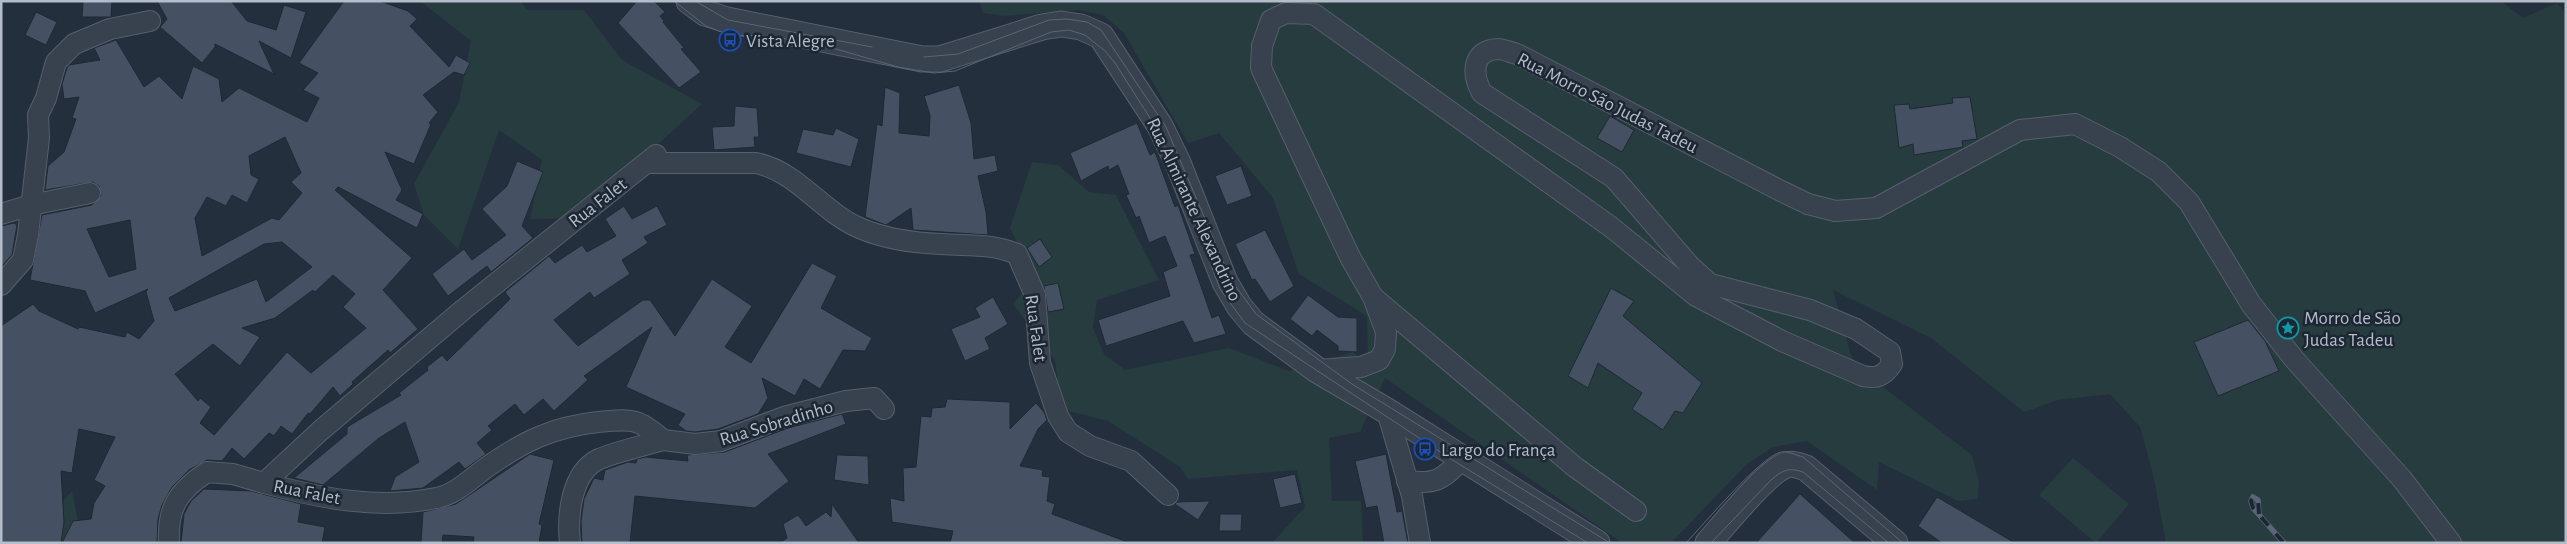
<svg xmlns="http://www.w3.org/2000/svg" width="2567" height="544" font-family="'Alegreya Sans',sans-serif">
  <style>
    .green { fill: #263c3f }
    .building { fill: #455162; stroke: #1f2835; fill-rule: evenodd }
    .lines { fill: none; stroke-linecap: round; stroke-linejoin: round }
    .minor-casing { stroke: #565f6c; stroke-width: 22 }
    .tertiary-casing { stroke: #565f6c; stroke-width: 27 }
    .minor { stroke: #38414e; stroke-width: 20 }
    .tertiary { stroke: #38414e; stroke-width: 25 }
    .tram { stroke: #5a6575; stroke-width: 1 }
    .rail-casing { stroke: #5a6575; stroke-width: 5.5 }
    .rail { stroke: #1d2633; stroke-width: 4; stroke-dasharray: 11; stroke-linecap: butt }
    .labels { text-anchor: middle; stroke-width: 5; stroke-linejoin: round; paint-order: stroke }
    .poi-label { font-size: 19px; fill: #b4bcc9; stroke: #1d2633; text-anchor: start }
    .street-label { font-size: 19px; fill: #b4bcc9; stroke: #1d2633 }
  </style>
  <rect width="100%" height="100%" fill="#242f3e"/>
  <g class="green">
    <path d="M420,1h100l7,9h57l38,50 80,44 -125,114 -47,1 12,-59 -43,-30 -41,119 -34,-34 -10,-31 45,-82 12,-61z"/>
    <path d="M979,1h1522l22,17 34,-15 9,11v529h-400l-13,-69 -13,-47 -30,-33 -52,6 -34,12 -93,-74 -98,-48 18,66 19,21 102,78 7,26 -1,18 -20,2 -79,-39 -2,28 -70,-49 -34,6 -26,17 -76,79h-46l-7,-3 -233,-162 -25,54 -31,6 3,63h29l2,42h-91l33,-36 -8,-37 -109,9 -8,-12 -72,-46 -47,-12 -6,-49 -42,-56 21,-27 -24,-49 22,-66 26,3 31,27 27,3 43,85 -62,20 -4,28 11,26 21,16 104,-22 60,23 64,-19 15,13 -1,-49 -68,-42 -26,-76 -54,-65 -31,10 -64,-110 -21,-18 -25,-5 -74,6 -21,-3z"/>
    <path d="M2073,458l56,46 -33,39 -57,-48z"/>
    <path d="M72,491l10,52h-57z"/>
  </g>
  <g class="building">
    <path d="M83,1h29l-1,16h-29z"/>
    <path d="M157,1h74l16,20 29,9 8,-25 22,7 -15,46 -32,-17 15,33 -59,-30v3l-13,16 -42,-36 7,-8z"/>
    <path d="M344,1h36l28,10 9,8 -7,7 39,41 7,-12 14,8 -6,12 -10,-3 -31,23 15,17 -9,11 2,1 -17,40 -29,-12 17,38 -6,10 27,14 -6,14 -79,-41 -3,3 77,68 -29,32 35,39 -28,24 -2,-3 -36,32 1,2 -13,12 -7,-9 -23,27 -2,-1 -16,21 -11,-8 -7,10 -5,-3 -25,26 -12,-11 -10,13 -15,-1 -18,10 -17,17 -10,18 -4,14 -1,24h-95l11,-22 18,-2 3,-16 11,-17 -11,-6 21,-43 -36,-8 -7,44 -11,-2 3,51 -3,21h-60v-217l32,-22 6,7 39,18 1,-2 46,10 2,-5 12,7 15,-18 -8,-29 2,-3 -53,24 -10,-22 -55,-11 12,-65 50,-10 9,-9 -2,-10 -6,-4 -48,8 3,-24 16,-14 12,-33 -4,-1 7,-21 -15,2 -2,-15 5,-16 2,-3 31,-5 -6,-12 22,-8 28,47 15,-11 23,23 11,-33 26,13 3,23 17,-14 68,34 12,-24 -16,-8 15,-17 -19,-10zM285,137l16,36 -10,9 11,11 -23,27 -7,-2 -70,38 -7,-38 12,-21 19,9 6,-11 15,8 12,-24 -8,-4 -2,-19zM130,220l6,49 -27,8 -22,-48zM282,242l30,25 -46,35 -9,-23 -82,32 -6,-13 95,-54zM333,275l22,19 -12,13 23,21 -55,45 -24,-21 -73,83 -14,-12 11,-16 -11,-9 -2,3 -23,-27 38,-30 27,22 20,-29 -18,-9 33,-10 38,-28 2,2z"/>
    <path d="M637,1h17l11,11 -5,4 4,5 -1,1 21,26 -3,1 20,23 -22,16 -61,-65z"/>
    <path d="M36,12l21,10 -11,23 -21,-10z"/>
    <path d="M959,85l12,38 3,36 21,-4 3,16 -20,5 8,36 2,23 -75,-5 -2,-22 -25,17 -21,-8 12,-93 5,2 3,-39 15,6 -1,40 30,3 1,-21 -6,-19z"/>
    <path d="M1970,97l7,42 -15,2 1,6 -49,8 -1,-11 -14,4 -5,-43 15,-1 1,5 43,-6 -1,-5z"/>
    <path d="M735,106l22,2 2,29h-5l1,10 -41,3 -2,-23 22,-1z"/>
    <path d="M1610,116l24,14 -12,22 -25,-14z"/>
    <path d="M1137,123l13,32 5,-3 20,55 3,-2 17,49 -5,1 22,63 7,-3 7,19 -32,9 -11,-22 -77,25 -8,-26 72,-24 -7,-24 14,-6 -12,-30 -16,7 -10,-27 -3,2 -10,-23 3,-1 -11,-29 -9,5 -1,-4 -27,15 -11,-28z"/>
    <path d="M836,128l23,11 -8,28 -55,-14 7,-24 30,6z"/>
    <path d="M517,161l26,11 -21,54 11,12 -42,34 -4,-6 -39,30 -16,-22 32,-25 8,11 34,-25 -24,-26 25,-23z"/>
    <path d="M1241,166l11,30 -25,9 -12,-29z"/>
    <path d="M624,206l8,13 25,-13 10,19 -23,12 4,6 -26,17 8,14 -36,24 -4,-6 -36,28 24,26 65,-46h7l25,36 37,-57 40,27 -27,41 26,16 61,-100 25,13 -16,32 51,30 -7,13 -22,-1 -23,39 -16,-10 -9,17 -33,-18 6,20 -10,16 -40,15 -23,3 -9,-1 -8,-6 7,-11 -59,-27 26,-60 -68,49 4,4 -34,31 -11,-12 -19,16 -9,-11 -27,22 4,4 -15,13 9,11 -21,15 -6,-7 -36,26 -33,3 5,-14 24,-15 -14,-40 -26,16 -56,47 -29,-7 53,-44v-7l54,-32 -2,-2 29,-23 -1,-3 15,-12 5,6 63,-62 -5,-7 44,-36 6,7 27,-18 5,7 29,-16 -11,-17z"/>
    <path d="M14,223l3,2 -5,30 -11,12v-41z"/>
    <path d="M1265,230l29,56 -24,16 -15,-23 -3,1 -17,-36z"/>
    <path d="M1040,239l12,18 -13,10 -12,-19z"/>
    <path d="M1058,283l6,26 -16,3 -4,-26z"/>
    <path d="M1611,288l23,13 -11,15 79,67 -19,30 -8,-2 -12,19 -31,-21 10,-16 -44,-30 -10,25 -20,-12z"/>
    <path d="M1308,295l30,22 19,1v34l-19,-1v-5l-21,-16 -5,6 -22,-17z"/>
    <path d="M993,297l15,27 -23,14 5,11 -25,12 -14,-32 29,-12 -5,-9z"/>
    <path d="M2248,320l17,21 14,30 -61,25 -24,-54z"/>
    <path d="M947,399l63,3v27l26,-26 8,9 3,8 -9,9 -18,37 23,4 -1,6 8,1 -3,24 8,3 -3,10 73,27v2h-175l3,-12 -61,-9 -2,-24 14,3 -1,-33 13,-1 5,-51 10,1 1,-9 13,-1z"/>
    <path d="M842,414l4,10 -78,30 21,27 -34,27 -120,-12 -5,47h-48l-1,-22 3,-22 10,-21 9,2 2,-10 23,-8 8,1 1,-4 8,-2 43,4 -1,-6 38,-3 63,-24z"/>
    <path d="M530,454l24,6 -15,64 3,1 -3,18h-66l1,-6 -31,-2 -1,8h-21l2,-31 33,-8z"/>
    <path d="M1386,454l11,58 5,-1 6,32h-24l-7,-37 -11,2 -11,-47z"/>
    <path d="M837,455l31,1 1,29 -35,-5z"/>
    <path d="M1295,474l7,29 -22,5 -7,-29z"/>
    <path d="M204,489l47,2 50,13 -3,18 27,5 -3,16h-141l3,-29 7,-13z"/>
    <path d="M1800,494l55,49h-99z"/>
    <path d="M1937,497l78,46h-73l-24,-17z"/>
    <path d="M1210,501l-12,19 -23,-16 2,-2z"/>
    <path d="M832,504l27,39h-79l7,-5 -4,-14 15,-9 8,11 20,-14 5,5z"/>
    <path d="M1220,514h22l-1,17h-22z"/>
  </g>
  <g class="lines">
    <g class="minor-casing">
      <g id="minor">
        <path d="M648,163h108c43,9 66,50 106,66 24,10 54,14 79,15 27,2 50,-1 76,10l18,41 5,68 18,53 10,16 22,14 41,15 37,34"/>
        <path d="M1,214l30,-9 59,-12"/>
        <path d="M1,285l22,-25 5,-25 11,-97 -1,-23 8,-17 10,-36 18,-18 36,-15 40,-8"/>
        <path d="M1374,298l201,169 61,44"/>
        <path d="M1317,370l44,-3 18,-7 6,-11 1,-17 -13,-35 -23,-40 -89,-189 1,-22 9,-26 15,-7 28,1 297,213 85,69 86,45 81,35c14,3 21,0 29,-12l-2,-12 -34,-23 -46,-19 -100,-26 -20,-18 -76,-88 -132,-85c-10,-18 -11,-43 16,-44 6,0 14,4 19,5l264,137 27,13 27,7 41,-3 144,-78 55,-6 45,23 39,25 30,30 62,102 43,55 108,120 49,64"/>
        <path d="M1387,411l25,85 8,47"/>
        <path d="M663,440l32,4 26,-3 63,-24 62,-16 28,-3 10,11"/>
        <path d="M1407,481c30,4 35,-2 56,-22"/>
        <path d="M169,543c-2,-35 9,-52 38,-71l26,2 31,9"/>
        <path d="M570,543c-3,-27 1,-71 29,-84 20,-8 43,-13 64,-19 -26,-23 -32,-21 -65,-18 -45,5 -74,19 -111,45 -15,11 -32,28 -51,31 -57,12 -117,0 -172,-15l56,-52 144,-122 192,-154"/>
      </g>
    </g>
    <g class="tertiary-casing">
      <g id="tertiary">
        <path d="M689,1l16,12 22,7 195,39h18l102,-32 19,-3 20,3 20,9 59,90 18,37 47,119 14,24 14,17 64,47 70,41 210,132"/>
        <path d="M1708,543c16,-18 57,-69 76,-77 7,-4 15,0 22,2l89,75"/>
      </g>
    </g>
    <use href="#minor" class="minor"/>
    <use href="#tertiary" class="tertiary"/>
    <g class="tram">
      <path d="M674,1l32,25 23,9 43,1 64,13 62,18 36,6 21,-2 96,-39 18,-2 16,5 20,16 10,12 42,66 20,46 43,114 25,34 209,138 134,82"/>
      <path d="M695,1l33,19 144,27"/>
      <path d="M924,57l34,-3 91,-34 18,-1 20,3 14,8 65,97 65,153 25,34 96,70 258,159"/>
      <path d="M1686,543c17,-18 75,-87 95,-91 7,-1 15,3 22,5l100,86"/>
      <path d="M1711,543l60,-63c12,-10 17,-13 32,-8l86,71"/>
    </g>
    <g class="rail-casing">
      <path id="rail" d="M2259,514l-1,-14 -5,-3 -2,4 2,7 31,35"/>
    </g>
    <use href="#rail" class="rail"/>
  </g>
  <defs>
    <g id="bus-ring" transform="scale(1.125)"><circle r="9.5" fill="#1d2633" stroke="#1a4fb4" stroke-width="1.5"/><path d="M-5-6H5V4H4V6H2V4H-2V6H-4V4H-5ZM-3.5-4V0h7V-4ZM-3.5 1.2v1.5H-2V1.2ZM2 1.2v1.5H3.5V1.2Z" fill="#1a4fb4"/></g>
    <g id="sight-ring" transform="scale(1.125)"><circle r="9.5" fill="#1d2633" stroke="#0f9aa8" stroke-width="1.5"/><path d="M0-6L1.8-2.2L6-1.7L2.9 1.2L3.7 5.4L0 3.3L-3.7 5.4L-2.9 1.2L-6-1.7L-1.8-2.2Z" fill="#0f9aa8"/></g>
  </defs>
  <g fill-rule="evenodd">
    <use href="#bus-ring" x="730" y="40"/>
    <use href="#sight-ring" x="2288" y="328"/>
    <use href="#bus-ring" x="1425" y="449"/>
  </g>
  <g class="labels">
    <g class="poi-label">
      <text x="746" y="47">Vista Alegre</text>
      <text x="2304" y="324">Morro de São<tspan x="2304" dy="22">Judas Tadeu</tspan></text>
      <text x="1441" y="456">Largo do França</text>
    </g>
    <g class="street-label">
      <text transform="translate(1608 102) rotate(27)" y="7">Rua Morro São Judas Tadeu</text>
      <text transform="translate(597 202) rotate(-38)" y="7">Rua Falet</text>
      <text transform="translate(1195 209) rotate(65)" y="7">Rua Almirante Alexandrino</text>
      <text transform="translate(1037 328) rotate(82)" y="7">Rua Falet</text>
      <text transform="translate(776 422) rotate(-17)" y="7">Rua Sobradinho</text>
      <text transform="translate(307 491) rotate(11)" y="7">Rua Falet</text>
    </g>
  </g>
  <rect width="2567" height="544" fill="none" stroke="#b4bcc9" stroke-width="5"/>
</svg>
